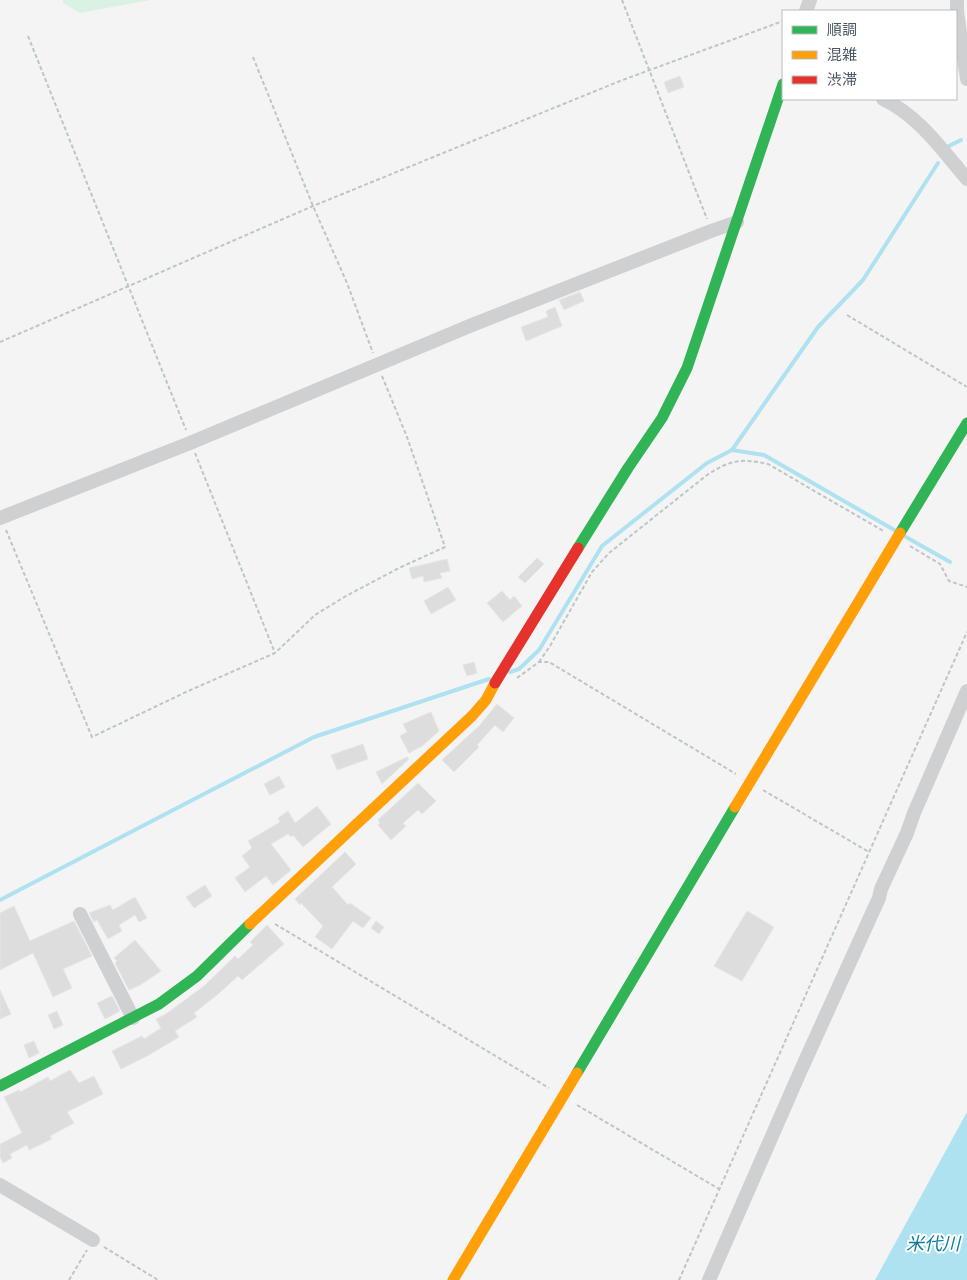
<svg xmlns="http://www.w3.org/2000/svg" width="967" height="1280" font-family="Raleway,'Noto Sans JP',sans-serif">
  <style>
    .green { fill: #d9f2e3 }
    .water { fill: #aee2f0 }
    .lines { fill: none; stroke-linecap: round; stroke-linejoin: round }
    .stream { stroke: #aee2f0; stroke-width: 4 }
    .building { fill: #ddddde; stroke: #e5e6e7 }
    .path { stroke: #bcc7c4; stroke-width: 2; stroke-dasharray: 4 2.5; stroke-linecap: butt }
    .street { stroke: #ced0d2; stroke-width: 14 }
    .fast { stroke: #30b455; stroke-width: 11 }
    .slow { stroke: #ff9f0a; stroke-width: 11 }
    .jam { stroke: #e5322d; stroke-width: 11 }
    .labels { text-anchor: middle; stroke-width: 4; stroke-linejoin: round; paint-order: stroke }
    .water-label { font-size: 18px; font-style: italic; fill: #0c7c9b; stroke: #fff }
  </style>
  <rect width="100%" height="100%" fill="#f4f4f4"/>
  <path class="green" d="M63,0h87l-70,13 -17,-10z"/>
  <path class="water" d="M967,1112v168h-92z"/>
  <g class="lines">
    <g class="stream">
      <path d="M949,146l12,-6"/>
      <path d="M732,450l86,-123 45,-47 75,-117"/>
      <path d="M906,537l44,25"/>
      <path d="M510,672l9,-3 20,-19 63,-104 105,-83 25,-13 32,5 132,76"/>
      <path d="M0,900l314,-163 175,-58"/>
    </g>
  </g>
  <g class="building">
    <path d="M680,76l4,11 -16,6 -4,-11z"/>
    <path d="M580,292l4,9 -20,9 -5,-10z"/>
    <path d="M555,307l7,19 -36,15 -5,-14 27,-10 -2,-6z"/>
    <path d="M537,558l7,6 -19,19 -7,-6z"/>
    <path d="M447,559l3,12 -10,2 2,5 -18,4 -1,-6 -11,3 -3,-11z"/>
    <path d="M448,587l8,13 -25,14 -7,-13z"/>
    <path d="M502,591l8,9 4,-4 8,10 -19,16 -16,-19z"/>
    <path d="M474,662l3,11 -10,3 -4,-11z"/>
    <path d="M497,704l17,14 -11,14 -8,-7 -18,20 2,2 -25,25 -12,-12 38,-35z"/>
    <path d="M431,712l8,19 -17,15 -13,7 -9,-17 7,-4 -4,-8z"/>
    <path d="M363,744l5,15 -31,11 -6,-15z"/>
    <path d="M407,757l2,2 -27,25 -6,-12z"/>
    <path d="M279,776l6,11 -15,8 -6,-11z"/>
    <path d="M418,783l18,18 -14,13 -4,-4 -15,13 3,3 -15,14 -13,-15 2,-2 -2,-3z"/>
    <path d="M317,806l14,18 -28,23 -10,-12 -2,2 -3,-3 -17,10 20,26 -18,15 -7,-9 -21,16 -10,-14 15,-11 -8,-11 10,-8 -4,-7 32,-19 -2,-4 10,-7 7,12z"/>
    <path d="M345,852l11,12 -24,23 16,18 2,-2 21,15 -8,10 -10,-7 -21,28 -17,-12 8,-11 -22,-23 -1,2 -5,-6z"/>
    <path d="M205,885l7,11 -18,12 -8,-11z"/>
    <path d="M135,897l12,21 -8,4 -4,-7 -16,10 3,6 -14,8 -11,-19 -3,2 -5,-9 21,-8 3,5z"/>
    <path d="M14,906l16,35 44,-20 18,35 -29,13 9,19 -19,9 -20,-44 -33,17v-57z"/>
    <path d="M747,911l27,16 -32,54 -28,-15z"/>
    <path d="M376,921l8,6 -5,7 -8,-6z"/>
    <path d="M267,925l17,19 -42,36 -4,-4 -21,19 -23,18 3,4 -22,14 4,6 -30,18 -28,14 -9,-18 30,-15 2,3 17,-11 -5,-9 10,-5 38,-28 31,-30 3,3 15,-14 -3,-3z"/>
    <path d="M135,940l26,31 -21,14 -11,5 -14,-27 2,-2 -3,-3z"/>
    <path d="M0,990l11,24 -11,5z"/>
    <path d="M112,996l8,15 -15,8 -8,-16z"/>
    <path d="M57,1011l6,14 -9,4 -6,-14z"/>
    <path d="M34,1041l5,12 -10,5 -5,-13z"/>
    <path d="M70,1070l9,13 15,-7 9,18 -36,18 7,11 -24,13 2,3 -23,11 -2,-5 -17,9 2,4 -9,5 -3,-6v-13l22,-11 -18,-36 15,-7 1,2 28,-15 2,4z"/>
  </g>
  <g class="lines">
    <g class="path">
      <path d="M622,0l85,219"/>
      <path d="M28,36l158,394"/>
      <path d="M253,57l60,149 34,77 26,70"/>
      <path d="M847,315l120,72"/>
      <path d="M0,342l313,-136 307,-125 163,-60"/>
      <path d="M195,453l80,200"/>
      <path d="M6,530l86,207 94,-45 89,-39 40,-38 31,-19 53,-28 46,-21 -38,-110 -25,-61"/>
      <path d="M910,546l30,18 9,17 18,6"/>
      <path d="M539,662l11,-16 42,-74 17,-19 98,-78c23,-15 34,-17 61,-11l117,68"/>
      <path d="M517,678l22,-16h10l187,112"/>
      <path d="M763,790l106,62"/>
      <path d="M275,924l274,164"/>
      <path d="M577,1105l142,84"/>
      <path d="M104,1247l54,33"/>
      <path d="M69,1280l18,-30"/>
      <path d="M679,1280l288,-648"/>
    </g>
    <g class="street">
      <path d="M957,0v12l10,67"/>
      <path d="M806,11l4,-11"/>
      <path d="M883,99c36,17 59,51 84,80"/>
      <path d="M0,518l190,-75 282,-118 239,-94 26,-9"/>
      <path d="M80,914l53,104"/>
      <path d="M0,1185l93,55"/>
      <path d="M709,1280l91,-208 79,-174 2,-9 26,-56 7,-20 53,-122"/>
    </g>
    <g class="fast">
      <path d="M900,533l67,-110"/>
      <path d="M578,548l50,-80 34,-50 25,-50 96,-284"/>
      <path d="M577,1073l158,-266"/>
      <path d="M0,1086l159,-82 38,-28 53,-52"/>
    </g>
    <g class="slow">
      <path d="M735,807l165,-274"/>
      <path d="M250,924l222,-208 14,-16 9,-17"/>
      <path d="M453,1280l124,-207"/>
    </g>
    <path class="jam" d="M495,683l83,-135"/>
  </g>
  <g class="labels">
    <g class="water-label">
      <text x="933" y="1250">米代川</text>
    </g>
  </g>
  <rect x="782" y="10" width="175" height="90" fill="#ffffff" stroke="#b7bbc0"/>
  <rect x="792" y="26" width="25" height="8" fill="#30b455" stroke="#b7bbc0"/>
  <text x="827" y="35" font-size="15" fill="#4a5661">順調</text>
  <rect x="792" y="51" width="25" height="8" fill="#ff9f0a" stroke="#b7bbc0"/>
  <text x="827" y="60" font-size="15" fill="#4a5661">混雑</text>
  <rect x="792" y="76" width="25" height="8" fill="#e5322d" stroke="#b7bbc0"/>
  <text x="827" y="85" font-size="15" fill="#4a5661">渋滞</text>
</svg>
